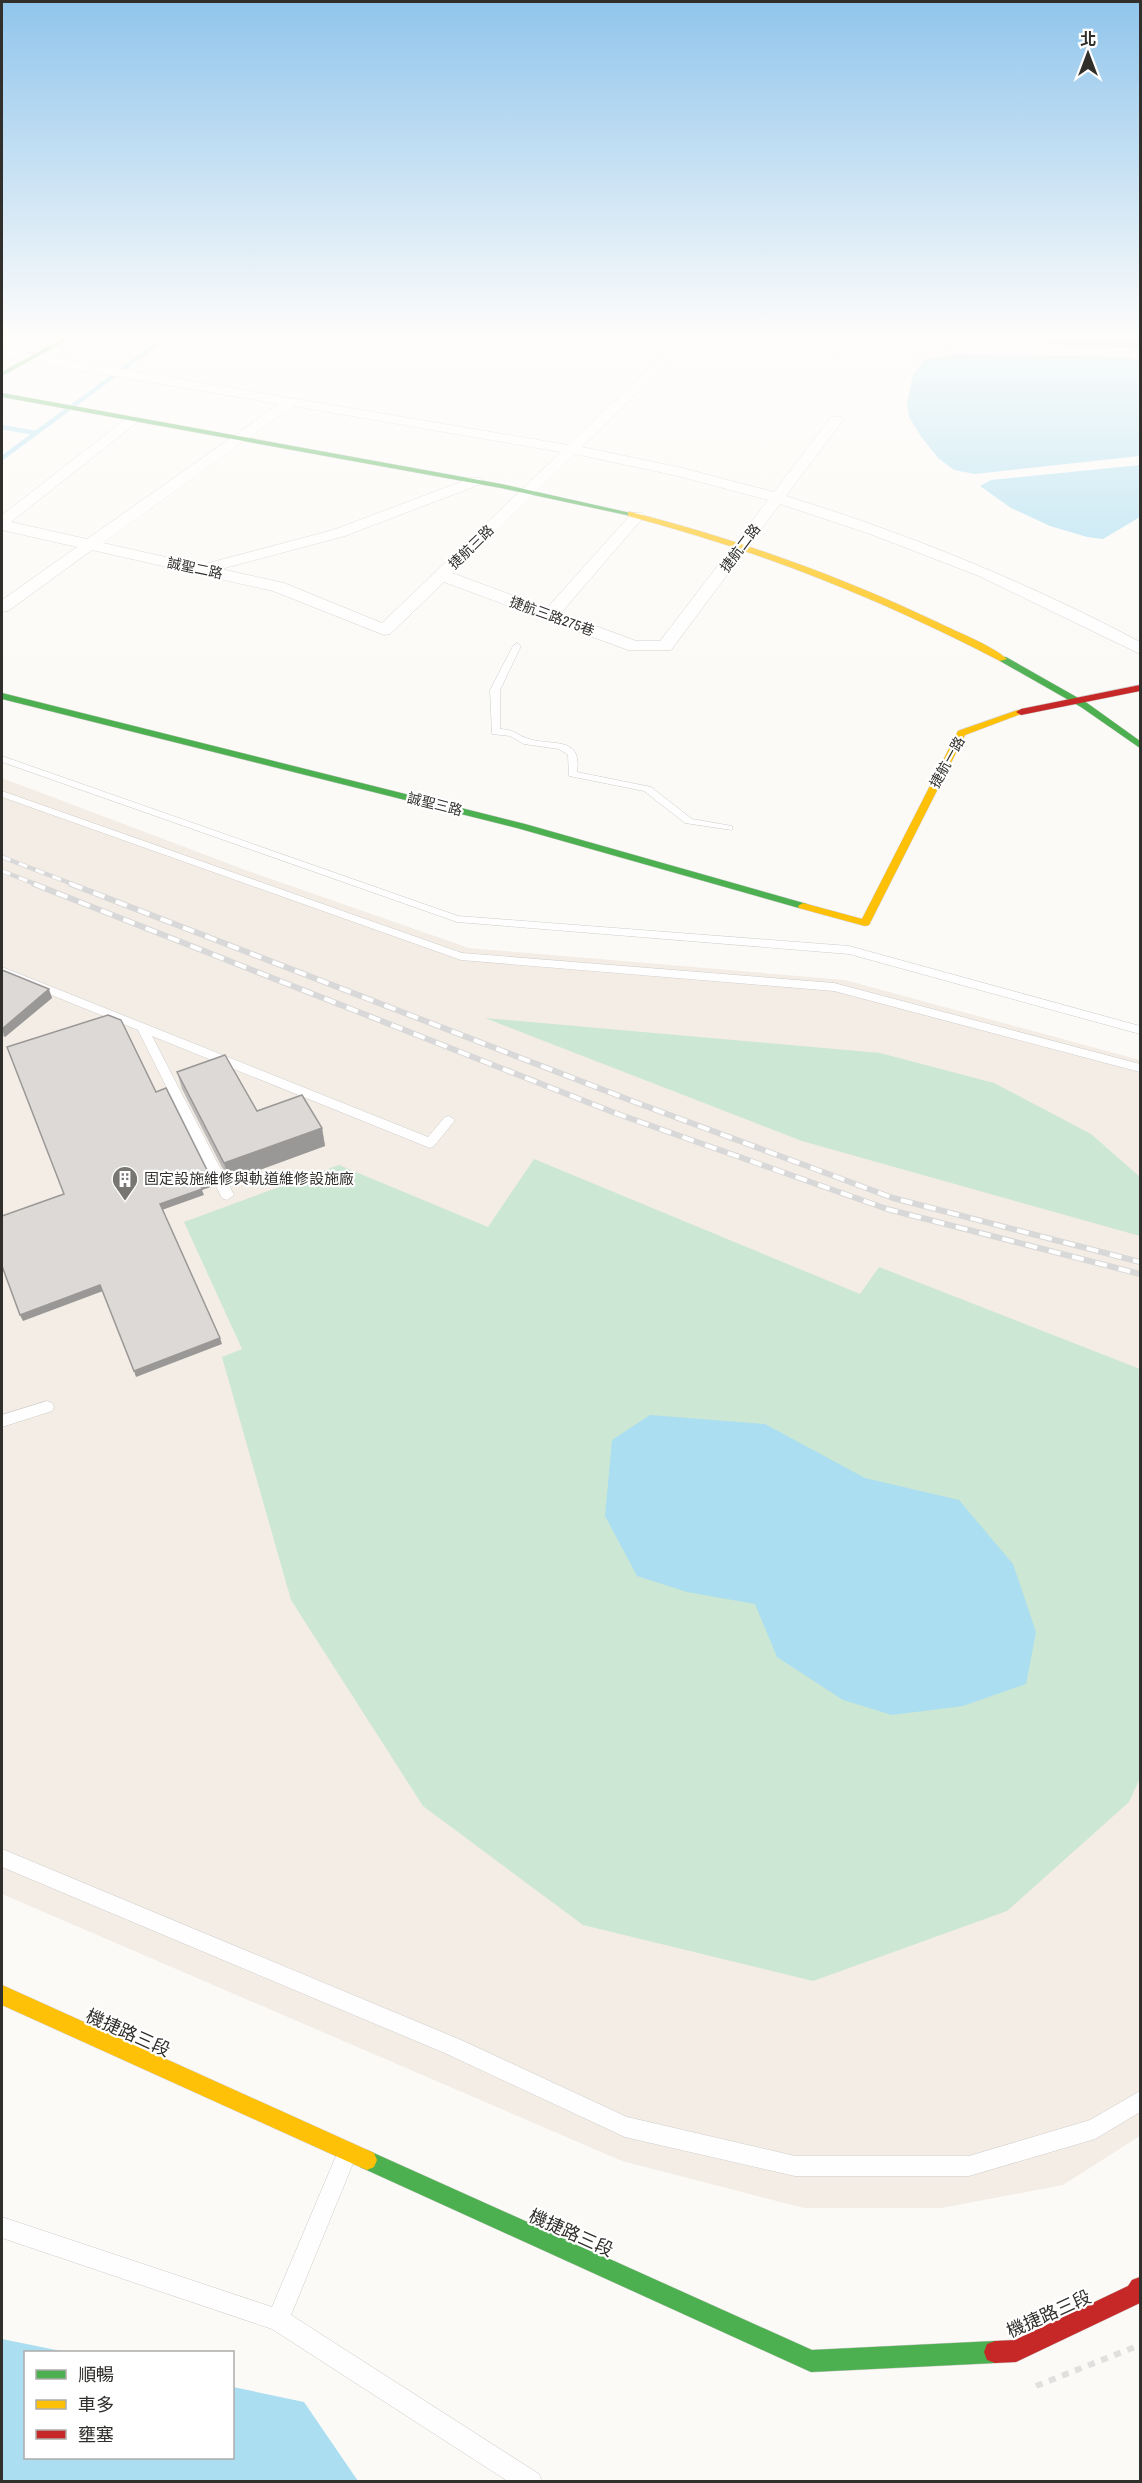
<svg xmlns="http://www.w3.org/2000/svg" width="1142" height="2483" font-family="'Archivo Narrow','Noto Sans TC',sans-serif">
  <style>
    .built { fill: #f3ede5 }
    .green { fill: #cce7d3 }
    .water { fill: #acdef1 }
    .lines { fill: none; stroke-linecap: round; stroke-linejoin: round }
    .stream { stroke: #acdef1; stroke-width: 4.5 }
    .lane-casing { stroke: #ceccca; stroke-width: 1 }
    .street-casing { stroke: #ceccca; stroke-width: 1 }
    .fast-casing { stroke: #ceccca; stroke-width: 1 }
    .slow-casing { stroke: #ceccca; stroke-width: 1 }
    .jam-casing { stroke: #ceccca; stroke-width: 1 }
    .path { stroke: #e1e0df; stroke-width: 6; stroke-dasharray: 7 7; stroke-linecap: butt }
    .lane { fill: #fffefe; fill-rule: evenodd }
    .street { fill: #fffefe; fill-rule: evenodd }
    .fast { fill: #4caf50; fill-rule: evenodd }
    .slow { fill: #ffc107; fill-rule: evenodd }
    .jam { fill: #c62828; fill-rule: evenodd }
    .rail-far1-casing { stroke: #d8d8d8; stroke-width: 4.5 }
    .rail-casing { stroke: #d8d8d8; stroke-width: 6 }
    .rail-far1 { stroke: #fff; stroke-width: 3; stroke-dasharray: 9; stroke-linecap: butt }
    .rail { stroke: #fff; stroke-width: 4; stroke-dasharray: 12; stroke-linecap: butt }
    .wall { fill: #bdbbb9 }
    .shaded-wall { fill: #9a9896 }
    .building { fill: #dcd9d7; stroke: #9a9896; stroke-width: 1.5 }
    .labels { text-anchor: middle; stroke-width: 4.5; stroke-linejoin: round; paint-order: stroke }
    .far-street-label { font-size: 14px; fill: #302f2c; stroke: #fff }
    .poi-label { font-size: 15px; fill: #302f2c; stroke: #fff; text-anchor: start }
    .near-street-label { font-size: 18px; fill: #302f2c; stroke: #fff }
  </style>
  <rect width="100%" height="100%" fill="#fcfaf7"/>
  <path class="built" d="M2,778l246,93 221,77 376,32 295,80v1076l-77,49 -121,23h-138l-182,-47 -620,-267z"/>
  <g class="green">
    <path d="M485,1018l395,35 114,30 97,51 49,43v59l-338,-95z"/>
    <path d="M534,1159l326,135 19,-27 261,102v409l-11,24 -122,109 -194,70 -230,-56 -160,-119 -132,-206 -69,-243 20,-8 -58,-127 155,-57 149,62z"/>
  </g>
  <g class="water">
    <path d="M957,354l169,3 14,4v95l-165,18 -21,-4 -16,-12 -18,-23 -11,-18 -2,-14 6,-29 12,-15z"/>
    <path d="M1140,465v52l-37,22 -16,-2 -37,-11 -39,-18 -31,-22 11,-6z"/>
    <path d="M650,1415l115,9 100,54 94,22 54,64 23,68 -10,52 -63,22 -71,9 -49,-15 -66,-43 -22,-53 -68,-12 -50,-16 -32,-60 7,-76z"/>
    <path d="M2,2339l64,13h-40v106h206l1,-71 71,15 54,79h-356z"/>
  </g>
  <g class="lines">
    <g class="stream">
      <path d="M2,427l33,6"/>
      <path d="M2,458l163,-120"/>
    </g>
    <g class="lane-casing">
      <g id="lane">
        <path d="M985,338h7c-26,20 -169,21 -198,6l3,-2c48,7 145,18 188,-4z"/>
        <path d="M517,643l4,3 -21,44v39c15,1 14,4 26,9 23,9 57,-4 51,34l74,15 41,32 40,7v4l-47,-7 -41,-32 -75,-15 -1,-21 -9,-6 -35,-5 -14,-8 -18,-2 -2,-44 23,-44z"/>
        <path d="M2,756l456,160 391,30 291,80v8l-291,-80 -392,-32 -455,-160z"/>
        <path d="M2,791l460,162 372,30 306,81v8l-306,-81 -373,-31 -459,-163z"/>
        <path d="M2,967l426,170 17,-20 4,-1 6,4 -21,26 -4,2 -278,-112 82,159 -7,5 -5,-2 -84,-168 -136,-55z"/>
        <path d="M47,1401l5,2 2,4 -2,4 -50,16v-12z"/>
        <path d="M2,1849l459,191 166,77 168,39h174l121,-36 50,-29v21l-45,27 -126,37h-174l-170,-39 -178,-83 -445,-187z"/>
        <path d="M346,2146l7,3 3,7 -65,159 248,159 3,8h-33l-237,-153 -270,-91v-21l270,90 67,-158z"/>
      </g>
    </g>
    <g class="street-casing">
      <path id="street" d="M680,338h13l-111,109 96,20 96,25 57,-75h10l2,3 -2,3 -55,73c123,38 241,86 354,146v12l-161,-78 -109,-42 -90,-30 -109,146h-43l-184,-68 -54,52 -6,1 -111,-44 -181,-41 -84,61 -6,1v-12l75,-53 -75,-17v-15l126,-98 5,-1 7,4 -129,102 76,17 192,-135 -277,-47v-8l566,96zM293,406l268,46 -179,171 -98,-40 -63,-14 124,-33 136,-52 2,-3 -2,-3h-10l-138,52 -132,35 -98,-22zM575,454l103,22 90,24 -108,141h-24l-75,-28 81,-94 3,-3 -3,-3h-10l-85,95 -95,-35z"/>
    </g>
    <g class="fast-casing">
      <g id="fast">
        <path d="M64,338h7l-69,38v-4z"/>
        <path d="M2,393l499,91 134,30 -4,2 -130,-28 -499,-91z"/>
        <path d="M1000,657h6l81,46 53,38v7l-59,-41 -81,-46z"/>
        <path d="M2,693l523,131 282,80 1,2 -1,2h-8l-282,-80 -515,-129z"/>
        <path d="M367,2150l445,200 183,-9 8,3 3,8 -3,8 -8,3 -184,9 -451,-205 -3,-7 3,-7z"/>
      </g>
    </g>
    <g class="slow-casing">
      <g id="slow">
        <path d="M631,512c106,27 209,64 308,111 20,10 52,22 68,36l-7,2c-119,-62 -242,-111 -372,-145v-4z"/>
        <path d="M1018,710l8,2 -61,23 -96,190 -4,1 -66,-18 -1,-2 5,-3 59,16 96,-188z"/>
        <path d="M2,1985l372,168 3,7 -3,7 -7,3 -7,-3 -358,-162z"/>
      </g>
    </g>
    <g class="jam-casing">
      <g id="jam">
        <path d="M1140,685v6l-119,24 -5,-3 5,-3z"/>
        <path d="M1140,2277v26l-124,59 -21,1 -8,-3 -3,-8 3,-8 8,-3 20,-1 113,-54 4,-6z"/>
      </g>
    </g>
    <path class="path" d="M1036,2386l104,-41"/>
    <use href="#lane" class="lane"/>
    <use href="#street" class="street"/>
    <use href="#fast" class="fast"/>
    <use href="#slow" class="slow"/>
    <use href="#jam" class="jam"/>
    <g class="rail-far1-casing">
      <g id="rail-far1">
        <path d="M2,857l73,28"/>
        <path d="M2,871l36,14"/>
      </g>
    </g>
    <g class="rail-casing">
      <g id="rail">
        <path d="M34,884l581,229 272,96 253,65"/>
        <path d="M71,884l569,220 253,94 247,64"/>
      </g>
    </g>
    <use href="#rail-far1" class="rail-far1"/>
    <use href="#rail" class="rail"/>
  </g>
  <g class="wall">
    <path d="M1045,338h95v11l-94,-5z"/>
    <path d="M2,970l50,28 -47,39 -3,-1z"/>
    <path d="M177,1072l80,39 65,17 3,18 -96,35 -47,-92z"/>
  </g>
  <g class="shaded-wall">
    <path d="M49,989l3,9 -47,39 -3,-8z"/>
    <path d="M322,1128l3,18 -96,35 -5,-18z"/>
    <path d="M212,1180l2,6 -12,4 2,5 -42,15 -2,-6 40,-19z"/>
    <path d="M100,1285l3,6 -80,30 -3,-6z"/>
    <path d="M220,1338l2,6 -86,33 -2,-6z"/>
  </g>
  <g class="building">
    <path d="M2,970l47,19 -47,40z"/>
    <path d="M108,1015l13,5 35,72 10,-4 46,92 -12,5 2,4 -42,15 60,134 -86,33 -34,-86 -80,30 -18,-49v-50l62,-22 -57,-147z"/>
    <path d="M225,1055l32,56 45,-16 20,33 -98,35 -47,-91z"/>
  </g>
  <linearGradient id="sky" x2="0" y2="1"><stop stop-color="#90c5ec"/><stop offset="0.49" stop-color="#fefdfb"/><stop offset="1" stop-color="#fefdfb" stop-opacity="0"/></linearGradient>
  <rect width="1142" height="685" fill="url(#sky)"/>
  <defs>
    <g id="building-pin" transform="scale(1.35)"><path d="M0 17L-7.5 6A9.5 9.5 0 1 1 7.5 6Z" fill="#777673" stroke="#fff"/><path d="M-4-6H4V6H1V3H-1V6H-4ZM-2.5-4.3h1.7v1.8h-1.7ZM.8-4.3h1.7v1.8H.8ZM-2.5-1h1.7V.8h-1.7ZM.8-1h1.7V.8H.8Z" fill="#fff"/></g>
  </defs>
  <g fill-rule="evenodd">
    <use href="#building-pin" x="125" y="1179"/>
  </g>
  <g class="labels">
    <g class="far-street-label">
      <text transform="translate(471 547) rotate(-44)" y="5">捷航三路</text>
      <text transform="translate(740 548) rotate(-53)" y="5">捷航二路</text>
      <text transform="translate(195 568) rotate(12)" y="5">誠聖二路</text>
      <text transform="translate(552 616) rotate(20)" y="5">捷航三路275巷</text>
      <text transform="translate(947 762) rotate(-61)" y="5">捷航一路</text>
      <text transform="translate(435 804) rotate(14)" y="5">誠聖三路</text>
    </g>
    <g class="poi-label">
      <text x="144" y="1184">固定設施維修與軌道維修設施廠</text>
    </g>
    <g class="near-street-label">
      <text transform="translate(128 2033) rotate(24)" y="6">機捷路三段</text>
      <text transform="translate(571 2233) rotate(24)" y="6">機捷路三段</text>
      <text transform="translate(1049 2314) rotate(-24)" y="6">機捷路三段</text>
    </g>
  </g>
  <rect width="1142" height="2483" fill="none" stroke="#302f2c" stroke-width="6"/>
  <rect x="24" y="2351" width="210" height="108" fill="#ffffff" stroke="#acacab" stroke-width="1.5"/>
  <rect x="36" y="2370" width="30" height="9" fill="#4caf50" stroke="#acacab" stroke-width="1.5"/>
  <text x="78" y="2381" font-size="18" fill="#302f2c">順暢</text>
  <rect x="36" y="2400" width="30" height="9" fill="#ffc107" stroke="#acacab" stroke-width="1.5"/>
  <text x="78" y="2411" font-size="18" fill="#302f2c">車多</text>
  <rect x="36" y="2430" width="30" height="9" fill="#c62828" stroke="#acacab" stroke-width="1.5"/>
  <text x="78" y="2441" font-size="18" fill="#302f2c">壅塞</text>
  <g transform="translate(1088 54)" stroke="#ffffff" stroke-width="4.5" paint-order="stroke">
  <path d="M0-4.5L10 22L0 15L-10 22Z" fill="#302f2c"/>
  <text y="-9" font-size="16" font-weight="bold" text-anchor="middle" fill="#302f2c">北</text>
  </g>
</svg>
